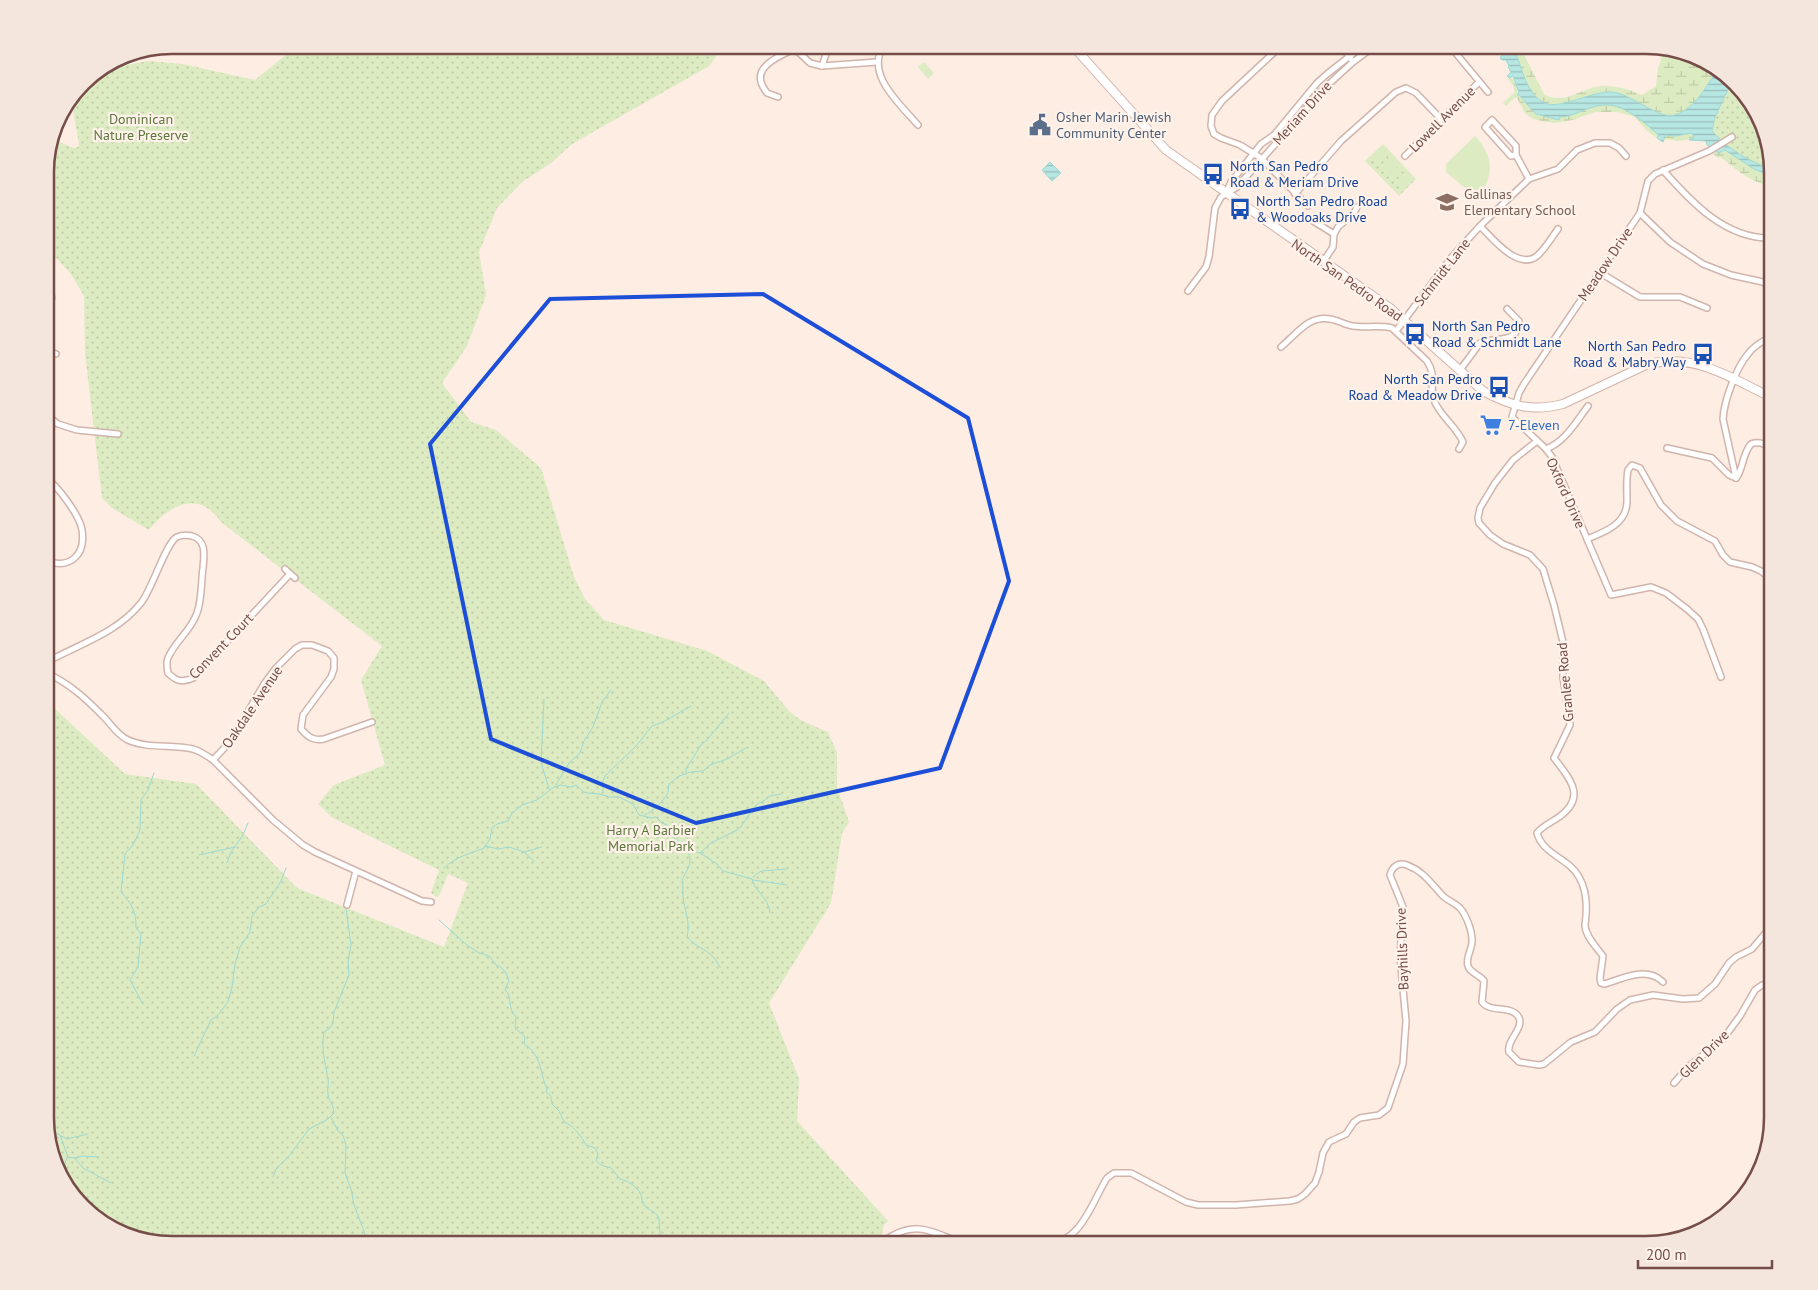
<svg xmlns="http://www.w3.org/2000/svg" width="1818" height="1290" font-family="'PT Sans',sans-serif">
  <style>
    .wetland { fill: url(#wetland-marsh) }
    .park { fill: url(#park-dots) }
    .garden { fill: #dcebc1 }
    .water { fill: url(#water-rules); stroke: #9dd9d4 }
    .lines { fill: none; stroke-linecap: round; stroke-linejoin: round }
    .stream { stroke: #9dd9d4; stroke-width: 1 }
    .street-casing { stroke: #d1b4ac; stroke-width: 8 }
    .secondary-casing { stroke: #d4b2a9; stroke-width: 10 }
    .street { stroke: #fff; stroke-width: 5 }
    .secondary { stroke: #fff; stroke-width: 8 }
    .marked { fill: none; stroke: #1d4ed8; stroke-width: 4; stroke-linejoin: round }
    .labels { text-anchor: middle; stroke-width: 4.5; stroke-linejoin: round; paint-order: stroke }
    .street-label { font-size: 14px; fill: #764d48; stroke: #fff2ea }
    .service-label { font-size: 14px; fill: #4e5e75; stroke: #fff2ea; text-anchor: start }
    .park-label { font-size: 14px; fill: #5c773d; stroke: #fff2ea }
    .transit-label { font-size: 14px; fill: #164399; stroke: #fff2ea; text-anchor: start }
    .education-label { font-size: 14px; fill: #785e54; stroke: #fff2ea; text-anchor: start }
    .shop-label { font-size: 14px; fill: #366cbe; stroke: #fff2ea; text-anchor: start }
    .rim { fill: none; stroke: #764d48; stroke-width: 2.5 }
  </style>
  <defs>
    <pattern id="wetland-marsh" width="20" height="14" patternUnits="userSpaceOnUse" patternTransform="scale(1.25)"><rect width="20" height="14" fill="#dcebc1"/><path d="M1 5h8M5 5V1M11 12h8M15 12V8" fill="none" stroke="#c0cba7"/></pattern>
    <pattern id="park-dots" width="8" height="8" patternUnits="userSpaceOnUse" patternTransform="scale(1.25)"><rect width="8" height="8" fill="#dcebc1"/><path d="M2 2h.1M6 6h.1" fill="none" stroke="#c0cba7" stroke-width="1.8" stroke-linecap="round"/></pattern>
    <pattern id="water-rules" width="6" height="5" patternUnits="userSpaceOnUse" patternTransform="scale(1.25)"><rect width="6" height="5" fill="#b7e7e3"/><path d="M0 2.5h6" fill="none" stroke="#99bdba"/></pattern>
  </defs>
  <rect width="100%" height="100%" fill="#fdede3"/>
  <g class="wetland">
    <path d="M1512,45h7l25,49c19,12 38,-6 56,-8 14,-1 30,4 42,9l14,-9 2,-18 7,-20 22,4 31,17c-11,16 -23,40 -43,46 -16,5 -43,-21 -63,-23 -21,-1 -52,18 -67,11 -21,-9 -23,-40 -33,-58z"/>
    <path d="M1511,76l7,12 -1,6c9,6 13,17 23,21 20,7 36,-3 55,-9 23,-6 49,12 64,29l-2,3 -10,-7 -12,-14 -18,-5h-22l-22,8 -18,3 -14,-2 -10,-3 -6,-5 -8,-15h-3l-8,8 -3,-3 11,-10v-6l-6,-8z"/>
    <path d="M1692,133l2,3 -2,3 -14,2 -12,-2 -3,3 2,-7 10,1z"/>
    <path d="M1725,150l48,27v9c-22,-2 -36,-17 -53,-29l-2,1 -6,-5 3,-2 4,2z"/>
  </g>
  <g class="park">
    <path d="M298,45h426l-15,21 -137,78 -21,19 -29,19 -25,26 -18,44 7,43 -19,51 -25,37 29,39 25,8 45,38 33,109 11,22 19,21 103,31 57,30 26,31 12,9 26,11 9,21v34l12,35 -7,11 -11,70 -62,100 30,76 -2,42 91,100 -4,4 -5,20h-707l-41,-7 -36,-19 -37,-45 -13,-48v-422l7,2 73,68 71,10 101,104 147,59 24,-64 -20,-9 -8,20 -3,3 -6,-4 8,-23 -106,-52 -15,-14 16,-19 51,-20 -24,-85 21,-34 -161,-124c-22,-33 -52,-17 -72,8l-37,-22 -10,-10 -17,-145 -1,-57 -13,-22 -26,-28v-59h7l2,-35 3,-3 2,-7 15,6 4,-1 1,-3 -8,-45 16,-21 3,3 16,-12 42,-8 34,3 73,16z"/>
    <path d="M1727,75l33,41 13,58 -41,-16 -35,-34z"/>
    <path d="M1383,144l33,35 -17,17 -34,-35z"/>
  </g>
  <g class="garden">
    <path d="M924,62l10,11 -6,6 -10,-12z"/>
    <path d="M1475,136c19,21 20,40 2,62l-31,-26v-8z"/>
    <path d="M1382,147l5,6 -11,11 -5,-6z"/>
    <path d="M1390,156l6,5 -11,12 -6,-6z"/>
    <path d="M1399,165l5,5 -11,11 -5,-5z"/>
    <path d="M1408,174l5,5 -11,11 -5,-5z"/>
  </g>
  <g class="water">
    <path d="M1498,45h14c10,18 12,49 33,58 15,7 46,-12 67,-11 20,2 47,28 63,23 20,-6 32,-30 43,-46l5,2 9,10 -17,36 -3,14c15,18 39,31 61,39v7l-19,-8 -29,-19 -6,3 -12,-8 -1,-4 -17,-1 5,-2 -2,-5 -17,3 -10,-1 -2,7 -6,-4 2,-3c-19,-15 -39,-37 -66,-28 -11,3 -22,10 -33,10l-1,3 -23,-6 -17,-19h-2l2,-3 -6,-16 -4,2 -2,-2 4,-4 -3,-5 1,-1 -3,-6h-4l-2,-2 2,-3 -5,-7z"/>
    <path d="M1050,162l11,11 -9,8 -10,-11z"/>
  </g>
  <g class="lines">
    <g class="stream">
      <path d="M544,699l-3,63 8,27"/>
      <path d="M686,774v-5l15,-24 7,-6 21,-26"/>
      <path d="M556,785l13,-22 11,-10 4,-12 9,-14 9,-25 9,-12"/>
      <path d="M603,793v-12l2,-5 31,-30 16,-20 11,-4 28,-16"/>
      <path d="M645,815c7,-3 17,-13 21,-19 3,-3 2,-8 3,-12l10,-8 12,-4 12,-1 7,-6 17,-6 19,-11"/>
      <path d="M485,846l13,3 11,-2 15,5 18,-5"/>
      <path d="M686,850c9,10 1,20 -4,30 2,6 0,10 1,16 1,14 8,26 4,41 9,10 13,9 23,17 4,3 7,8 10,13"/>
      <path d="M524,852l10,9"/>
      <path d="M700,853l11,-10 28,-14 18,-25 8,-4 5,-4 11,-2"/>
      <path d="M199,855l36,-8"/>
      <path d="M227,863l4,-11 12,-17 5,-12"/>
      <path d="M444,868c13,-12 25,-14 40,-20l6,-9 2,-11 5,-4 11,-3 4,-8 10,-8 15,-5 17,-13 7,-2 10,2 5,-2 8,7 4,1 11,1 11,3h9l14,7 6,11 12,3 5,-1 6,6 5,2 6,12 13,12 14,4 17,11 6,7 29,8c3,13 16,17 18,34"/>
      <path d="M753,877l8,-6 26,-2"/>
      <path d="M753,880l34,5"/>
      <path d="M439,920l29,26 11,7 5,1 6,3 6,8 6,3 4,5 3,8 -4,8c8,10 2,18 11,28l-1,11c4,6 12,4 9,16 18,11 15,27 23,45l-1,3 5,4 1,8 7,7 5,11c9,3 18,15 22,23l9,3 3,6 -2,7c5,5 9,5 15,7l9,11c8,2 17,7 21,16 1,4 1,7 4,11 4,4 13,7 14,13 0,3 1,13 1,16l-6,10"/>
      <path d="M143,1004l-13,-24 8,-13 3,-33 -5,-6c0,-18 -4,-23 -15,-36l4,-38 8,-9 7,-15 1,-30 7,-10 6,-17"/>
      <path d="M194,1056l17,-36 6,-4 11,-14 4,-15 3,-23 5,-17 10,-15 2,-16 7,-9 7,-3 15,-23 5,-13"/>
      <path d="M331,1117l7,14 5,4 3,10 -1,28 6,16 3,16 10,26 1,4 -3,10"/>
      <path d="M45,1121l6,5 1,5 8,4 8,22 7,1 8,10 28,15"/>
      <path d="M61,1136l6,3 21,-5"/>
      <path d="M75,1158l7,-2 17,1"/>
      <path d="M273,1177l3,-8 13,-13 20,-27 19,-10 6,-6c-1,-11 -5,-10 -6,-19 -1,-5 1,-11 0,-15 -3,-16 -7,-31 -4,-47l5,-3 4,-6 1,-11 15,-37 -1,-13 3,-17 -5,-37"/>
      <path d="M63,1180c4,-8 -1,-14 4,-22"/>
    </g>
    <g class="street-casing">
      <g id="street">
        <path d="M791,45l19,18 12,3 55,-4"/>
        <path d="M884,45c-20,29 17,60 34,80"/>
        <path d="M1282,45l-60,56 -10,14 -1,11 3,8 7,4 19,7 21,13 47,48"/>
        <path d="M1341,45l10,14"/>
        <path d="M1449,45l39,47"/>
        <path d="M1564,45c12,11 31,1 46,0"/>
        <path d="M822,66l7,-21"/>
        <path d="M778,97l-11,-4c-2,-3 -5,-7 -6,-11 -5,-17 21,-27 33,-33"/>
        <path d="M49,150l3,-2v-8"/>
        <path d="M1516,155l-5,1 -26,-29 7,-7 24,26v9l13,24"/>
        <path d="M1405,156l74,-74"/>
        <path d="M1663,170c28,32 63,70 110,68"/>
        <path d="M1227,191l4,-9 30,-38 13,-9 43,-52 10,-9 37,-29"/>
        <path d="M1295,194l46,-53 55,-49 10,-4 10,5 25,26"/>
        <path d="M1640,213l30,29 33,22 28,11 32,7 10,7"/>
        <path d="M1310,219l24,15"/>
        <path d="M1480,226c12,12 38,45 57,30 8,-7 15,-19 21,-27"/>
        <path d="M1323,262l10,-15 1,-13 4,-7 16,-14 3,-6"/>
        <path d="M1599,272l41,25h40l27,11"/>
        <path d="M1188,291l18,-24 3,-10 6,-49 6,-11 16,-10 66,-74 15,-19 35,-32 23,-17"/>
        <path d="M45,307c10,-7 8,-12 0,-20"/>
        <path d="M1396,331l55,-73 29,-32 49,-47 29,-10 19,-19 18,-7h15l9,5 7,8"/>
        <path d="M1281,347c15,-12 27,-32 49,-28 8,1 15,6 23,7 13,2 26,-1 39,2l35,33c10,15 2,25 7,39 5,15 22,26 29,42l-4,7"/>
        <path d="M45,350l11,4"/>
        <path d="M1460,370l20,-27c15,-7 39,2 39,-22l-12,-12"/>
        <path d="M45,414l13,10 19,6 41,4"/>
        <path d="M1537,441l-24,19 -18,23 -15,25 -2,10 1,5 11,12 13,9 27,11 13,14 11,36 9,37v35l7,48 -16,33c16,21 33,39 5,59 -7,5 -17,9 -22,16 6,22 32,25 42,44 7,12 8,25 7,38 0,3 -1,8 -1,11 1,11 12,22 18,30l-3,22 1,5 4,1c18,-6 42,-18 58,-2"/>
        <path d="M1667,448l45,10 17,17 7,3"/>
        <path d="M1546,449c19,-7 30,-27 42,-43"/>
        <path d="M1736,478l-13,-59c1,-18 13,-51 25,-65 6,-9 16,-13 25,-19"/>
        <path d="M1736,478c7,-7 6,-24 15,-34 8,-3 17,0 22,7"/>
        <path d="M1587,539c18,-7 40,-15 40,-38 0,-10 -1,-21 1,-31l4,-5 8,3 21,37 16,16 38,20 8,14 7,7 22,5 9,4 12,10"/>
        <path d="M45,560c24,10 41,-4 37,-30 -2,-14 -24,-44 -37,-53"/>
        <path d="M285,569l10,9"/>
        <path d="M45,663c34,-19 71,-29 96,-60 11,-13 25,-61 36,-66 5,-2 10,-2 15,-1 15,4 12,20 11,32 -2,14 -1,32 -6,45 -6,18 -22,28 -29,45 -2,4 -1,10 0,15 8,8 14,10 25,5l97,-104"/>
        <path d="M45,672c25,12 39,25 58,44 8,8 14,19 25,24 20,9 44,4 65,9 7,2 13,6 20,11l60,60 30,25 12,7 107,49 9,1"/>
        <path d="M1721,677l-18,-48 -5,-10 -11,-10 -21,-16 -15,-6 -40,8 -59,-138 -6,-8 -34,-32 7,-24 5,-9 116,-171 8,-32 7,-7 54,-23 23,-14"/>
        <path d="M213,760l18,-19 33,-57 12,-16 19,-19 7,-4h10l16,6 6,7v11l-3,8 -28,38 -2,14c7,8 12,12 23,10l48,-17"/>
        <path d="M347,905l9,-34"/>
        <path d="M1674,1083l14,-16 35,-28 17,-23 15,-26 7,-5 11,1"/>
        <path d="M879,1245c36,-30 53,-11 90,0"/>
        <path d="M993,1245c10,-3 20,-7 31,-6 8,1 15,4 23,4 33,2 45,-41 60,-65l7,-5h17l55,29 12,3h38l54,-4 8,-2 7,-5 10,-11 4,-11 4,-19 6,-11 17,-8 8,-12 6,-4 19,-3 9,-7 15,-44 3,-43 -6,-64 3,-50 -13,-32c2,-8 8,-13 17,-10 18,7 24,19 37,32 5,4 11,6 16,11 6,7 12,22 12,32 1,9 -7,16 -4,26 2,7 12,9 16,15l-2,21c8,11 28,3 36,14 8,11 -12,24 -9,36l10,10 20,3 5,-1 27,-22 24,-10 22,-23 13,-9 23,-5 30,4 16,-1 16,-14 14,-21 7,-6 16,-8 21,-25"/>
      </g>
    </g>
    <g class="secondary-casing">
      <path id="secondary" d="M1072,45l94,105 224,158 93,83c28,15 48,21 80,13l85,-40c49,-11 82,14 125,34"/>
    </g>
    <use href="#street" class="street"/>
    <use href="#secondary" class="secondary"/>
  </g>
  <path class="marked" d="M763,294l205,124 41,163 -69,187 -244,55 -205,-84 -61,-295 120,-145z"/>
  <defs>
    <g id="civic-bare" transform="scale(1.725)"><path d="M-.6-6.5H3V-4.5H.6V-3L4-1V1h2V6H-6V1h2V-1L-.6-3ZM-1.2 2.5V6h2.4V2.5Z" fill="#5c6f8a" stroke="#fff2ea" stroke-width="2.5" paint-order="stroke"/></g>
    <g id="bus-bare" transform="scale(1.725)"><path d="M-5-6H5V4H4V6H2V4H-2V6H-4V4H-5ZM-3.5-4V0h7V-4ZM-3.5 1.2v1.5H-2V1.2ZM2 1.2v1.5H3.5V1.2Z" fill="#1a4fb4" stroke="#fff2ea" stroke-width="2.5" paint-order="stroke"/></g>
    <g id="school-bare" transform="scale(1.725)"><path d="M0-5L7-2L0 1L-7-2ZM-4 1L0 2.5L4 1V4Q0 6-4 4Z" fill="#8d6e63" stroke="#fff2ea" stroke-width="2.5" paint-order="stroke"/></g>
    <g id="supermarket-bare" transform="scale(1.725)"><path d="M-6-5.5h2.5l.6 2H6L4.5 2H-2.5L-4.4-4H-6ZM-1.5 3.2a1.3 1.3 0 1 0 .1 0ZM3 3.2a1.3 1.3 0 1 0 .1 0Z" fill="#3f7fe0" stroke="#fff2ea" stroke-width="2.5" paint-order="stroke"/></g>
  </defs>
  <g fill-rule="evenodd">
    <use href="#civic-bare" x="1040" y="125"/>
    <use href="#bus-bare" x="1213" y="174"/>
    <use href="#school-bare" x="1447" y="202"/>
    <use href="#bus-bare" x="1240" y="209"/>
    <use href="#bus-bare" x="1415" y="334"/>
    <use href="#bus-bare" x="1703" y="354"/>
    <use href="#bus-bare" x="1499" y="387"/>
    <use href="#supermarket-bare" x="1491" y="425"/>
  </g>
  <g class="labels">
    <g class="street-label">
      <text transform="translate(1302 113) rotate(-48)" y="5">Meriam Drive</text>
      <text transform="translate(1442 119) rotate(-45)" y="5">Lowell Avenue</text>
      <text transform="translate(1605 264) rotate(-56)" y="5">Meadow Drive</text>
      <text transform="translate(1442 272) rotate(-52)" y="5">Schmidt Lane</text>
      <text transform="translate(1347 280) rotate(35)" y="5">North San Pedro Road</text>
      <text transform="translate(1566 493) rotate(66)" y="5">Oxford Drive</text>
      <text transform="translate(221 646) rotate(-46)" y="5">Convent Court</text>
      <text transform="translate(1565 682) rotate(-95)" y="5">Granlee Road</text>
      <text transform="translate(252 707) rotate(-56)" y="5">Oakdale Avenue</text>
      <text transform="translate(1402 949) rotate(-92)" y="5">Bayhills Drive</text>
      <text transform="translate(1704 1054) rotate(-44)" y="5">Glen Drive</text>
    </g>
    <g class="service-label">
      <text x="1056" y="122">Osher Marin Jewish<tspan x="1056" dy="16">Community Center</tspan></text>
    </g>
    <g class="park-label">
      <text x="141" y="124">Dominican<tspan x="141" dy="16">Nature Preserve</tspan></text>
      <text x="651" y="835">Harry A Barbier<tspan x="651" dy="16">Memorial Park</tspan></text>
    </g>
    <g class="transit-label">
      <text x="1230" y="171">North San Pedro<tspan x="1230" dy="16">Road &amp; Meriam Drive</tspan></text>
      <text x="1256" y="206">North San Pedro Road<tspan x="1256" dy="16">&amp; Woodoaks Drive</tspan></text>
      <text x="1432" y="331">North San Pedro<tspan x="1432" dy="16">Road &amp; Schmidt Lane</tspan></text>
      <text x="1686" y="351" text-anchor="end">North San Pedro<tspan x="1686" dy="16">Road &amp; Mabry Way</tspan></text>
      <text x="1482" y="384" text-anchor="end">North San Pedro<tspan x="1482" dy="16">Road &amp; Meadow Drive</tspan></text>
    </g>
    <g class="education-label">
      <text x="1464" y="199">Gallinas<tspan x="1464" dy="16">Elementary School</tspan></text>
    </g>
    <g class="shop-label">
      <text x="1508" y="430">7-Eleven</text>
    </g>
  </g>
  <path d="M0 0H1818V1290H0ZM172 54H1646A118 118 0 0 1 1764 172V1118A118 118 0 0 1 1646 1236H172A118 118 0 0 1 54 1118V172A118 118 0 0 1 172 54Z" fill="#f4e5dd" fill-rule="evenodd"/>
  <path class="rim" d="M172 54H1646A118 118 0 0 1 1764 172V1118A118 118 0 0 1 1646 1236H172A118 118 0 0 1 54 1118V172A118 118 0 0 1 172 54Z"/>
  <path d="M1638 1260v8h134v-8" fill="none" stroke="#764d48" stroke-width="2.5"/>
  <text x="1646" y="1260" font-size="15" fill="#764d48" stroke="#fff2ea" stroke-width="4" paint-order="stroke">200 m</text>
</svg>
